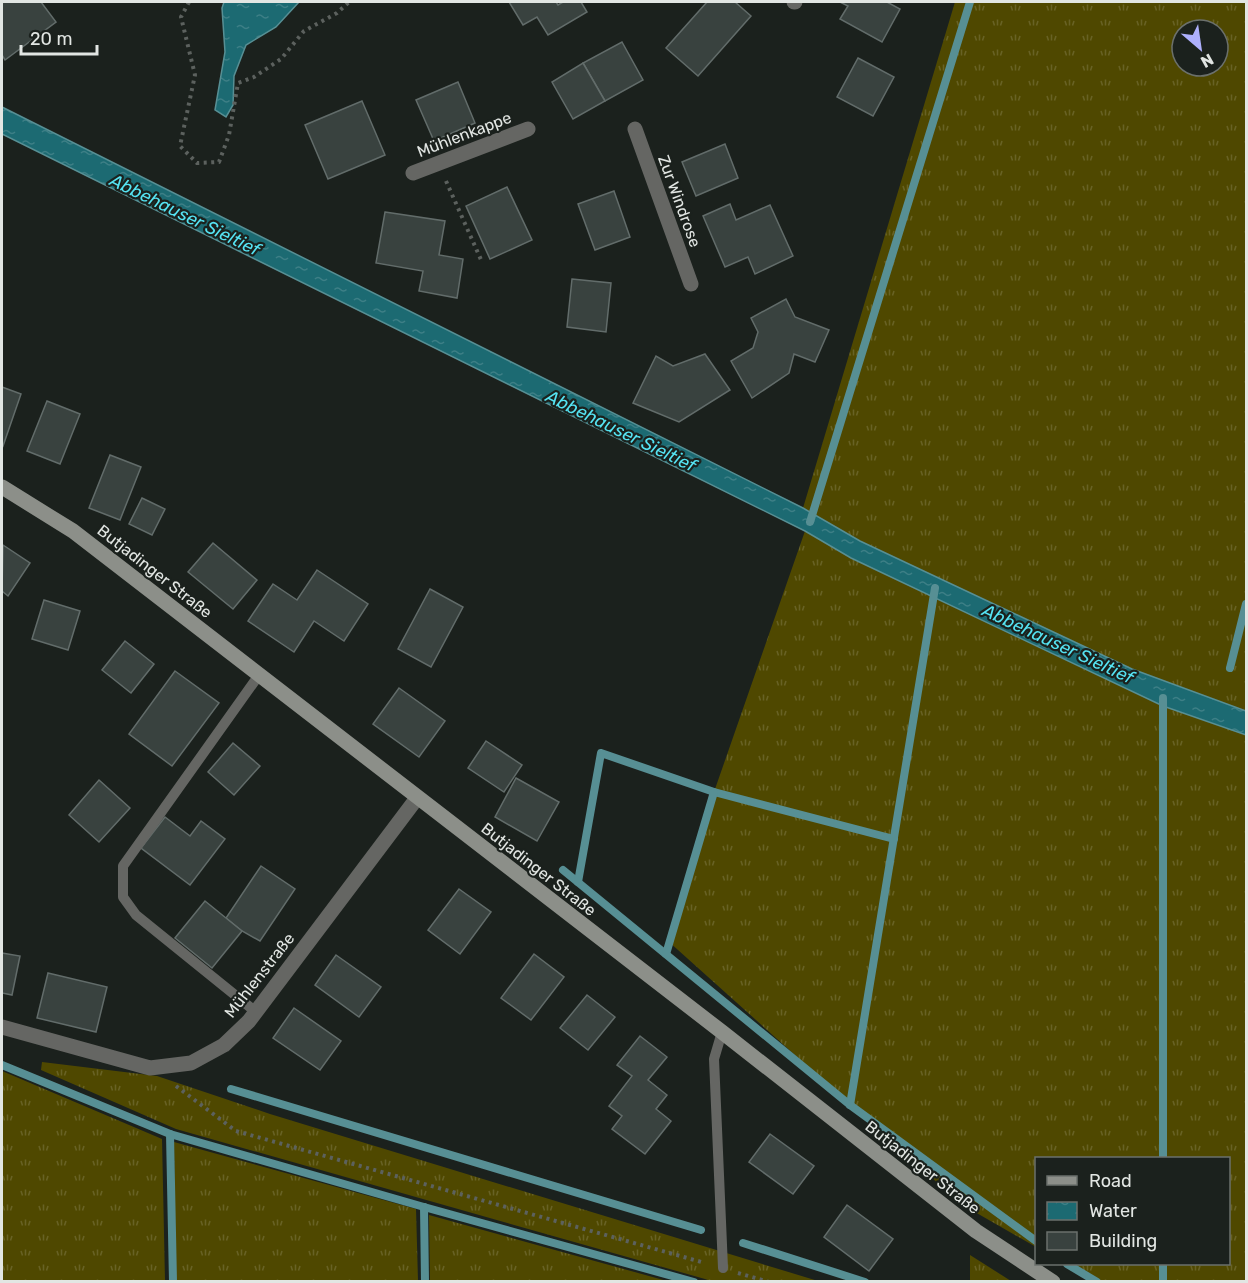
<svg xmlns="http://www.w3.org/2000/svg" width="1248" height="1283" font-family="Rubik,sans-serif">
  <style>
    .grass { fill: url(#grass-tufts); fill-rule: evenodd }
    .water { fill: url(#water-ripples); stroke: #578f94; stroke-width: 1.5 }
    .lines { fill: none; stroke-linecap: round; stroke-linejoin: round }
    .stream { stroke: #578f94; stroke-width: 8 }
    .building { fill: #39423f; stroke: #626c6a; stroke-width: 1.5 }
    .path { stroke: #5c615e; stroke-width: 4; stroke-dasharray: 3 4.5; stroke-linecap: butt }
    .service { stroke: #656663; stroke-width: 10 }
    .minor { stroke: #656663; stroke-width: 15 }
    .secondary { stroke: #8c8f89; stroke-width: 15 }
    .labels { text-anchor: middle; stroke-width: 4.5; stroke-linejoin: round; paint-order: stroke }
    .street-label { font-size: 16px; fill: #e2e6e3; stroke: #1b211d }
    .water-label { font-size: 18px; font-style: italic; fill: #55e3f2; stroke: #1b211d }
  </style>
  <defs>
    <pattern id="grass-tufts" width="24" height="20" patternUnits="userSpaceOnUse" patternTransform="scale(1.5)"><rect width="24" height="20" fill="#4f4800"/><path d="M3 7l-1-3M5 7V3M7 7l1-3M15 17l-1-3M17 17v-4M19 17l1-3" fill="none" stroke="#686225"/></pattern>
    <pattern id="water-ripples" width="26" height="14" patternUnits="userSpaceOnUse" patternTransform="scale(1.5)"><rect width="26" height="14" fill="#1c6a72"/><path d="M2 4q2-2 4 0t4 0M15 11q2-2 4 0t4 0" fill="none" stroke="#3d7f86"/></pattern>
  </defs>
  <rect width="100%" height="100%" fill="#1b211d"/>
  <g class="grass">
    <path d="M955,2h291v709l-114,-42 -272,-128 -57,-33zM1182,30h36v36h-36z"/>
    <path d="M805,531l46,27 312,148 83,29v546h-149l-32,-17h163v-106h-192v89l-75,-43 -293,-263 46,-149z"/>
    <path d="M42,1062l115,14 113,38 548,167 -105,1 -8,-3 -529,-150 -135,-59z"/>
    <path d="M2,1071l160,68 3,142h-163z"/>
    <path d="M174,1142l242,67 2,72h-242z"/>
    <path d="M429,1215l238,66h-237z"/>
    <path d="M970,1255l41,26h-41z"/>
  </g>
  <g class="water">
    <path d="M224,2h75l-23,25 -30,18 -12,31 -1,29 -7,12 -11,-7 10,-58 -3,-44z"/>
    <path d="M2,107l801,401 57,33 272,128 114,42v24l-83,-29 -312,-148 -46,-27 -803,-397z"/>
  </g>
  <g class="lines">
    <g class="stream">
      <path d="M810,522l160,-520"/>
      <path d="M1230,668l16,-64"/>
      <path d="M563,870l287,235 186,136"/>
      <path d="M578,882l23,-129 113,39 180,47"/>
      <path d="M666,954l48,-162"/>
      <path d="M2,1065l168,69 254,73 270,75"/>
      <path d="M231,1089l470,141"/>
      <path d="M850,1105l85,-517"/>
      <path d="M170,1134l3,148"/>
      <path d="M1163,1158v-460"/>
      <path d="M424,1207l1,75"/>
      <path d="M743,1243l122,39"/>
      <path d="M1067,1264l30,18"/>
      <path d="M1163,1282v-18"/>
    </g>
  </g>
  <g class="building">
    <path d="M4,2h37l15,20 -51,38 -3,-5v-52z"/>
    <path d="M509,2h47l2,3 5,-3h18l6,10 -39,23 -11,-18 -14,8z"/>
    <path d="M707,2h28l16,14 -53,60 -32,-28z"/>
    <path d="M840,2h47l13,7 -18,33 -42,-23 8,-13z"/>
    <path d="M622,42l21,38 -38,21 -22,-38z"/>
    <path d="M858,58l36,19 -21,39 -36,-19z"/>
    <path d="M583,63l22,38 -32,18 -21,-37z"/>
    <path d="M458,82l17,41 -41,18 -18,-41z"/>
    <path d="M362,101l23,54 -57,24 -23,-54z"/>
    <path d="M725,144l13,34 -42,18 -14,-34z"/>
    <path d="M507,187l25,53 -42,19 -24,-53z"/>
    <path d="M614,191l16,46 -35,13 -17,-46z"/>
    <path d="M730,204l6,16 34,-15 23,51 -38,18 -7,-17 -23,10 -22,-51z"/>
    <path d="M385,212l60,9 -6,34 24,4 -6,39 -38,-7 4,-20 -47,-8z"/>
    <path d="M572,279l39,4 -5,49 -39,-5z"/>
    <path d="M786,299l9,18 34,13 -14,32 -21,-8 -5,19 -37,25 -21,-37 22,-13 5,-16 -7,-14z"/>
    <path d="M705,354l25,36 -51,32 -46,-19 23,-47 17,10z"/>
    <path d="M2,387l19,7 -18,52 -1,-1z"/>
    <path d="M47,401l33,13 -20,50 -33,-13z"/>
    <path d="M110,455l31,12 -21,53 -31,-12z"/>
    <path d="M142,498l23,11 -13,26 -23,-11z"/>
    <path d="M213,543l44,37 -24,29 -45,-37z"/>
    <path d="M3,545l27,18 -22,33 -6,-5z"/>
    <path d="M317,570l51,34 -24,37 -30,-20 -20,31 -46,-31 25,-37 24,16z"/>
    <path d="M430,589l33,18 -32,60 -33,-18z"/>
    <path d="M44,600l36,11 -12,39 -36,-11z"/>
    <path d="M125,641l29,23 -23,29 -29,-23z"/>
    <path d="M175,671l44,32 -47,63 -43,-32z"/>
    <path d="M399,688l46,33 -26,36 -46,-33z"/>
    <path d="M486,741l36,24 -18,27 -36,-24z"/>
    <path d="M233,743l27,23 -26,29 -26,-23z"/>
    <path d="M516,778l43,24 -22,39 -42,-24z"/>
    <path d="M99,780l31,28 -31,34 -30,-27z"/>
    <path d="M165,817l25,19 11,-15 24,18 -35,46 -49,-37z"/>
    <path d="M261,866l34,23 -35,52 -18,-10 -16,-13z"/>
    <path d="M459,889l32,23 -31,42 -32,-24z"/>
    <path d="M205,901l37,30 -30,37 -37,-30z"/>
    <path d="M2,953l18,3 -8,39 -10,-2z"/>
    <path d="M534,954l30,23 -33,43 -30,-22z"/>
    <path d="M336,955l45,32 -22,30 -44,-32z"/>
    <path d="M48,973l59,14 -11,45 -59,-14z"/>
    <path d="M587,995l28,22 -27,33 -28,-22z"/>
    <path d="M294,1008l47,33 -21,29 -47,-32z"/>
    <path d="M640,1036l27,21 -19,23 19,15 -11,14 15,12 -26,33 -33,-25 10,-13 -13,-10 23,-30 -15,-11z"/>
    <path d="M770,1134l44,32 -21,28 -44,-32z"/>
    <path d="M847,1205l46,34 -24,32 -45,-34z"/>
  </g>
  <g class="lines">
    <g class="path">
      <path d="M189,2l-8,15 14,58 -15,71 17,17 22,-1 10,-27 9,-52 16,-6 27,-18 23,-28 33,-18 12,-11"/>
      <path d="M446,181l36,81"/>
      <path d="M176,1086l60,45 469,132"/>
      <path d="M738,1273l31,9"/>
    </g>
    <g class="service">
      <path d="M256,1012l-120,-97 -13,-18v-31l136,-191"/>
      <path d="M722,1032l-8,27 9,209"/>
    </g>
    <g class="minor">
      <path d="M794,2h1"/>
      <path d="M635,129l56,155"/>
      <path d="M413,173l115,-44"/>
      <path d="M2,1027l148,41 41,-5 33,-18 25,-24 168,-223"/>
    </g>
    <path class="secondary" d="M2,487l71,44 649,501 254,199 77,51"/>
  </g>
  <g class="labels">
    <g class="street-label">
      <text transform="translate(464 134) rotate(-21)" y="6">Mühlenkappe</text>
      <text transform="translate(680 201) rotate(70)" y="6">Zur Windrose</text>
      <text transform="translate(155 571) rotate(38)" y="6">Butjadinger Straße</text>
      <text transform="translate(539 869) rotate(38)" y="6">Butjadinger Straße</text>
      <text transform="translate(259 975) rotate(-52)" y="6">Mühlenstraße</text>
      <text transform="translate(923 1167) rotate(38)" y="6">Butjadinger Straße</text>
    </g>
    <g class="water-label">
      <text transform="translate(185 215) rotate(26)" y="6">Abbehauser Sieltief</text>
      <text transform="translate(621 431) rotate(26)" y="6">Abbehauser Sieltief</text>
      <text transform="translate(1058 644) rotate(25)" y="6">Abbehauser Sieltief</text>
    </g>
  </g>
  <rect width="1248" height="1283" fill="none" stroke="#e2e6e3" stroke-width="6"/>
  <rect x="1035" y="1157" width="195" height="108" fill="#1b211d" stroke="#6b706c" stroke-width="1.5"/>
  <rect x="1047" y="1176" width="30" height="9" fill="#8c8f89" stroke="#6b706c" stroke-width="1.5"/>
  <text x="1089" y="1187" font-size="18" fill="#e2e6e3">Road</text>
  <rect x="1047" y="1202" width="30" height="18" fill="url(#water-ripples)" stroke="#6b706c" stroke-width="1.5"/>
  <text x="1089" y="1217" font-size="18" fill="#e2e6e3">Water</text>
  <rect x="1047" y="1232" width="30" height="18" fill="#39423f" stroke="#6b706c" stroke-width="1.5"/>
  <text x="1089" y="1247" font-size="18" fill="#e2e6e3">Building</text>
  <g transform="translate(1200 48) rotate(151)"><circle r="28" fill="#1b211d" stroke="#6b706c" stroke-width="1.5"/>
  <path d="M0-4.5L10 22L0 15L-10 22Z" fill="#adaffb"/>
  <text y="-9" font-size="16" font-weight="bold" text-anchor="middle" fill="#e2e6e3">N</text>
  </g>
  <path d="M21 45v9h76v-9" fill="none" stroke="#e2e6e3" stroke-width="3"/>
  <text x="30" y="45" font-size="18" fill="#e2e6e3" stroke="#1b211d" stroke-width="4.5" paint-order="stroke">20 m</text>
</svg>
